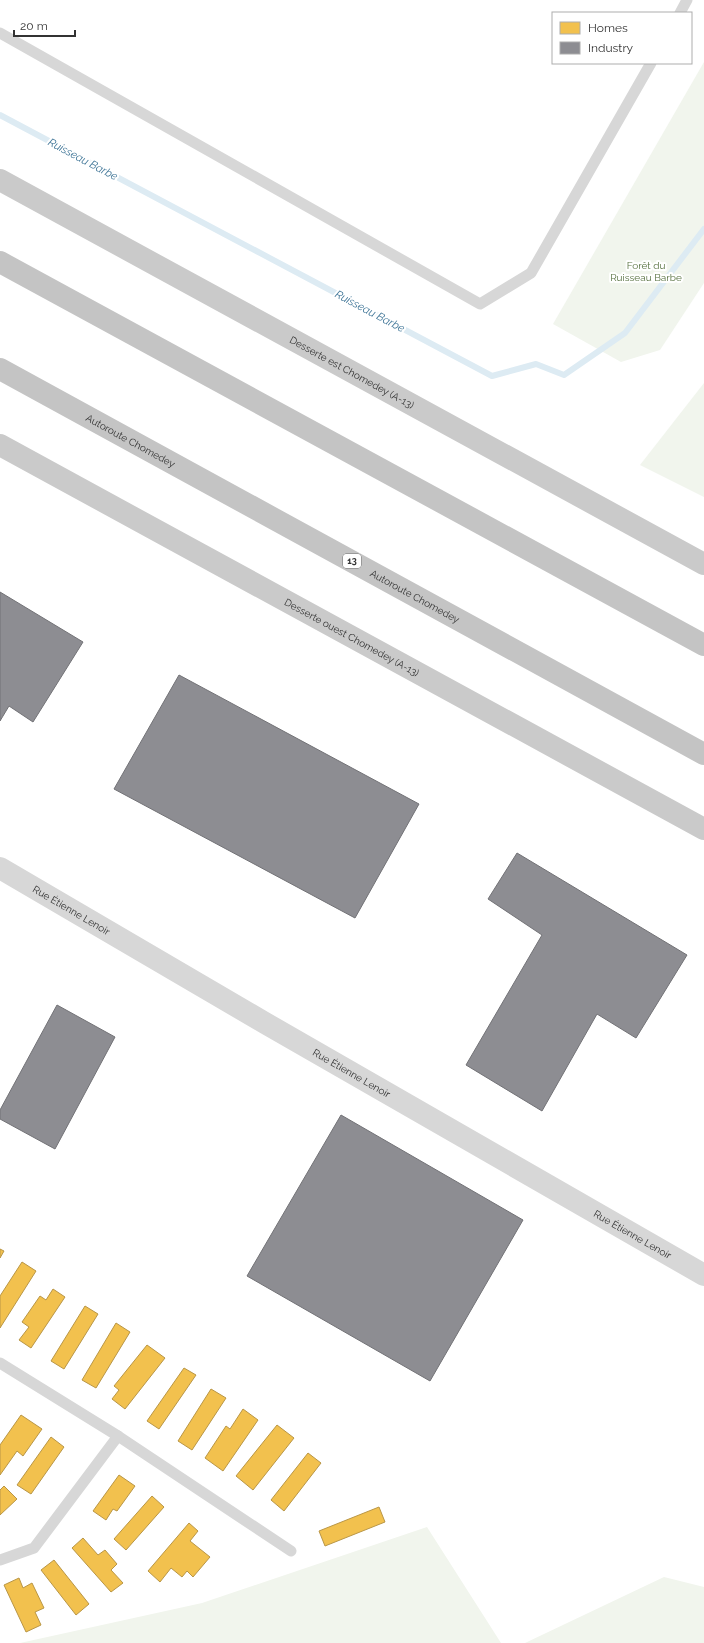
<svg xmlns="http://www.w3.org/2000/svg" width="704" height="1643" font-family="Raleway,sans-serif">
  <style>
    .green { fill: #f1f5ed }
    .homes { fill: #f2c14e; stroke: #b99646 }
    .industry { fill: #8d8d92; stroke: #727276 }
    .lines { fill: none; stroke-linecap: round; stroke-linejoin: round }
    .stream { stroke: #ddebf3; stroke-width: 6 }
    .service { stroke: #d7d7d7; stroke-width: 11 }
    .minor { stroke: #d7d7d7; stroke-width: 22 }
    .primary { stroke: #cacaca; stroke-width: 22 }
    .motorway { stroke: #c4c4c4; stroke-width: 22 }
    .labels { text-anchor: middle; stroke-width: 4; stroke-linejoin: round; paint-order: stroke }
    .shield { fill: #fff; stroke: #707070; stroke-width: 1 }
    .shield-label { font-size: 9px; font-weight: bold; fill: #333 }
    .park-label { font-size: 10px; fill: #56703f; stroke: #fff }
    .street-label { font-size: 10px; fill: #333; stroke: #fff }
    .water-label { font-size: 11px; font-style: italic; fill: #3f7597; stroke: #fff }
  </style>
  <rect width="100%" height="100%" fill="#fff"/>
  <g class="green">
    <path d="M704,62v221l-44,67 -39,12 -68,-38z"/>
    <path d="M704,383v114l-64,-32z"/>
    <path d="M427,1527l74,116h-481l182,-40z"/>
    <path d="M664,1577l40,10v56h-179z"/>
  </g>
  <g class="homes">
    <path d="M0,1249l4,2 -4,7z"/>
    <path d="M22,1262l14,9 -36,57v-32z"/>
    <path d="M53,1289l12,8 -34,51 -12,-8 10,-13 -7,-5 18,-26 6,4z"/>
    <path d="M85,1306l13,8 -34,55 -13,-8z"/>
    <path d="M116,1323l14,9 -34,56 -14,-8z"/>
    <path d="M147,1345l18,13 -40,51 -13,-10 7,-9 -5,-4z"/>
    <path d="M184,1368l12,7 -37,54 -12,-8z"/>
    <path d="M211,1389l15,9 -34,52 -14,-9z"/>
    <path d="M243,1409l15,11 -35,51 -18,-13 21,-32 4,3z"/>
    <path d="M21,1415l21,14 -19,27 -6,-5 -17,24v-30z"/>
    <path d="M277,1425l17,13 -41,52 -17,-14z"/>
    <path d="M51,1437l13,10 -33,47 -14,-9z"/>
    <path d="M308,1453l13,10 -37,48 -13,-11z"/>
    <path d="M119,1475l16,11 -18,25 -4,-2 -7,11 -13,-9z"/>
    <path d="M4,1486l13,13 -17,16v-25z"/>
    <path d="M152,1496l12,11 -38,43 -12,-11z"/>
    <path d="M379,1507l6,15 -60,24 -6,-15z"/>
    <path d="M189,1523l9,8 -8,10 20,16 -17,20 -6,-6 -5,6 -11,-9 -11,14 -12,-11z"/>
    <path d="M83,1538l15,17 7,-5 12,14 -6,6 12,13 -12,9 -39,-44z"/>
    <path d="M54,1560l35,44 -13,11 -35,-45z"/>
    <path d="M19,1578l4,10 9,-5 12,25 -9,4 6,13 -15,7 -22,-47z"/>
  </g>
  <g class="industry">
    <path d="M0,592l83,50 -50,80 -24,-16 -9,15z"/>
    <path d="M179,675l240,129 -64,114 -241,-129z"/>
    <path d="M517,853l170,102 -51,83 -39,-24 -55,97 -76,-46 76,-130 -54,-36z"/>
    <path d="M57,1005l58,32 -60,112 -55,-30v-9z"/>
    <path d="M341,1115l182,105 -93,161 -183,-105z"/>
  </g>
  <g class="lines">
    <path class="stream" d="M0,115l492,261 44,-12 28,11 61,-42 79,-104"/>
    <g class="service">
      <path d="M680,13l7,-13"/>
      <path d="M0,33l480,271 51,-31 120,-210"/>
      <path d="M0,1363l118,73 173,115"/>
      <path d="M0,1560l34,-12 84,-112"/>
    </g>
    <path class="minor" id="s1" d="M0,868l265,155 439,252"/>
    <g class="primary">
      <path id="s2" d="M0,180l704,384"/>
      <path id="s3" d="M0,445l704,384"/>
    </g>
    <g class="motorway">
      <path d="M0,262l704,383"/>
      <path id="s4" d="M0,369l704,385"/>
    </g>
  </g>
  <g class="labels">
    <rect class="shield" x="343" y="554" width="18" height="14" rx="3"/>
    <g class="shield-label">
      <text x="352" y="564">13</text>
    </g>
    <g class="park-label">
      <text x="646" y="269">Forêt du<tspan x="646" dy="12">Ruisseau Barbe</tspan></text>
    </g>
    <g class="street-label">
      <text dy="4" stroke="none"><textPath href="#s2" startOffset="401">Desserte est Chomedey (A-13)</textPath></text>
      <text dy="4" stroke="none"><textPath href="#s4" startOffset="149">Autoroute Chomedey</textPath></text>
      <text dy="4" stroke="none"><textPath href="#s4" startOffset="473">Autoroute Chomedey</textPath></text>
      <text dy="4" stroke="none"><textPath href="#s3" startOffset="401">Desserte ouest Chomedey (A-13)</textPath></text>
      <text dy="4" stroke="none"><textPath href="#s1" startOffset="83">Rue Étienne Lenoir</textPath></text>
      <text dy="4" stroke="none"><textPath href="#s1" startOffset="407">Rue Étienne Lenoir</textPath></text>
      <text dy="4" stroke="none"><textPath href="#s1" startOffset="731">Rue Étienne Lenoir</textPath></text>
    </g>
    <g class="water-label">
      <text transform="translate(83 159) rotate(28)" y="4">Ruisseau Barbe</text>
      <text transform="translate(370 311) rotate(28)" y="4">Ruisseau Barbe</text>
    </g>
  </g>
  <rect x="552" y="12" width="140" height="52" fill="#ffffff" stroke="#adadad"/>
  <rect x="560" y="22" width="20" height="12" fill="#f2c14e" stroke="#adadad"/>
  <text x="588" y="32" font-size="12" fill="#333333">Homes</text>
  <rect x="560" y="42" width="20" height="12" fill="#8d8d92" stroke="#adadad"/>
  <text x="588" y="52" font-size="12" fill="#333333">Industry</text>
  <path d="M14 30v6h61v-6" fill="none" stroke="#333333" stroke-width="2"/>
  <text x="20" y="30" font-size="12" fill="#333333" stroke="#ffffff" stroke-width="3" paint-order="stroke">20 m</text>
</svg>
